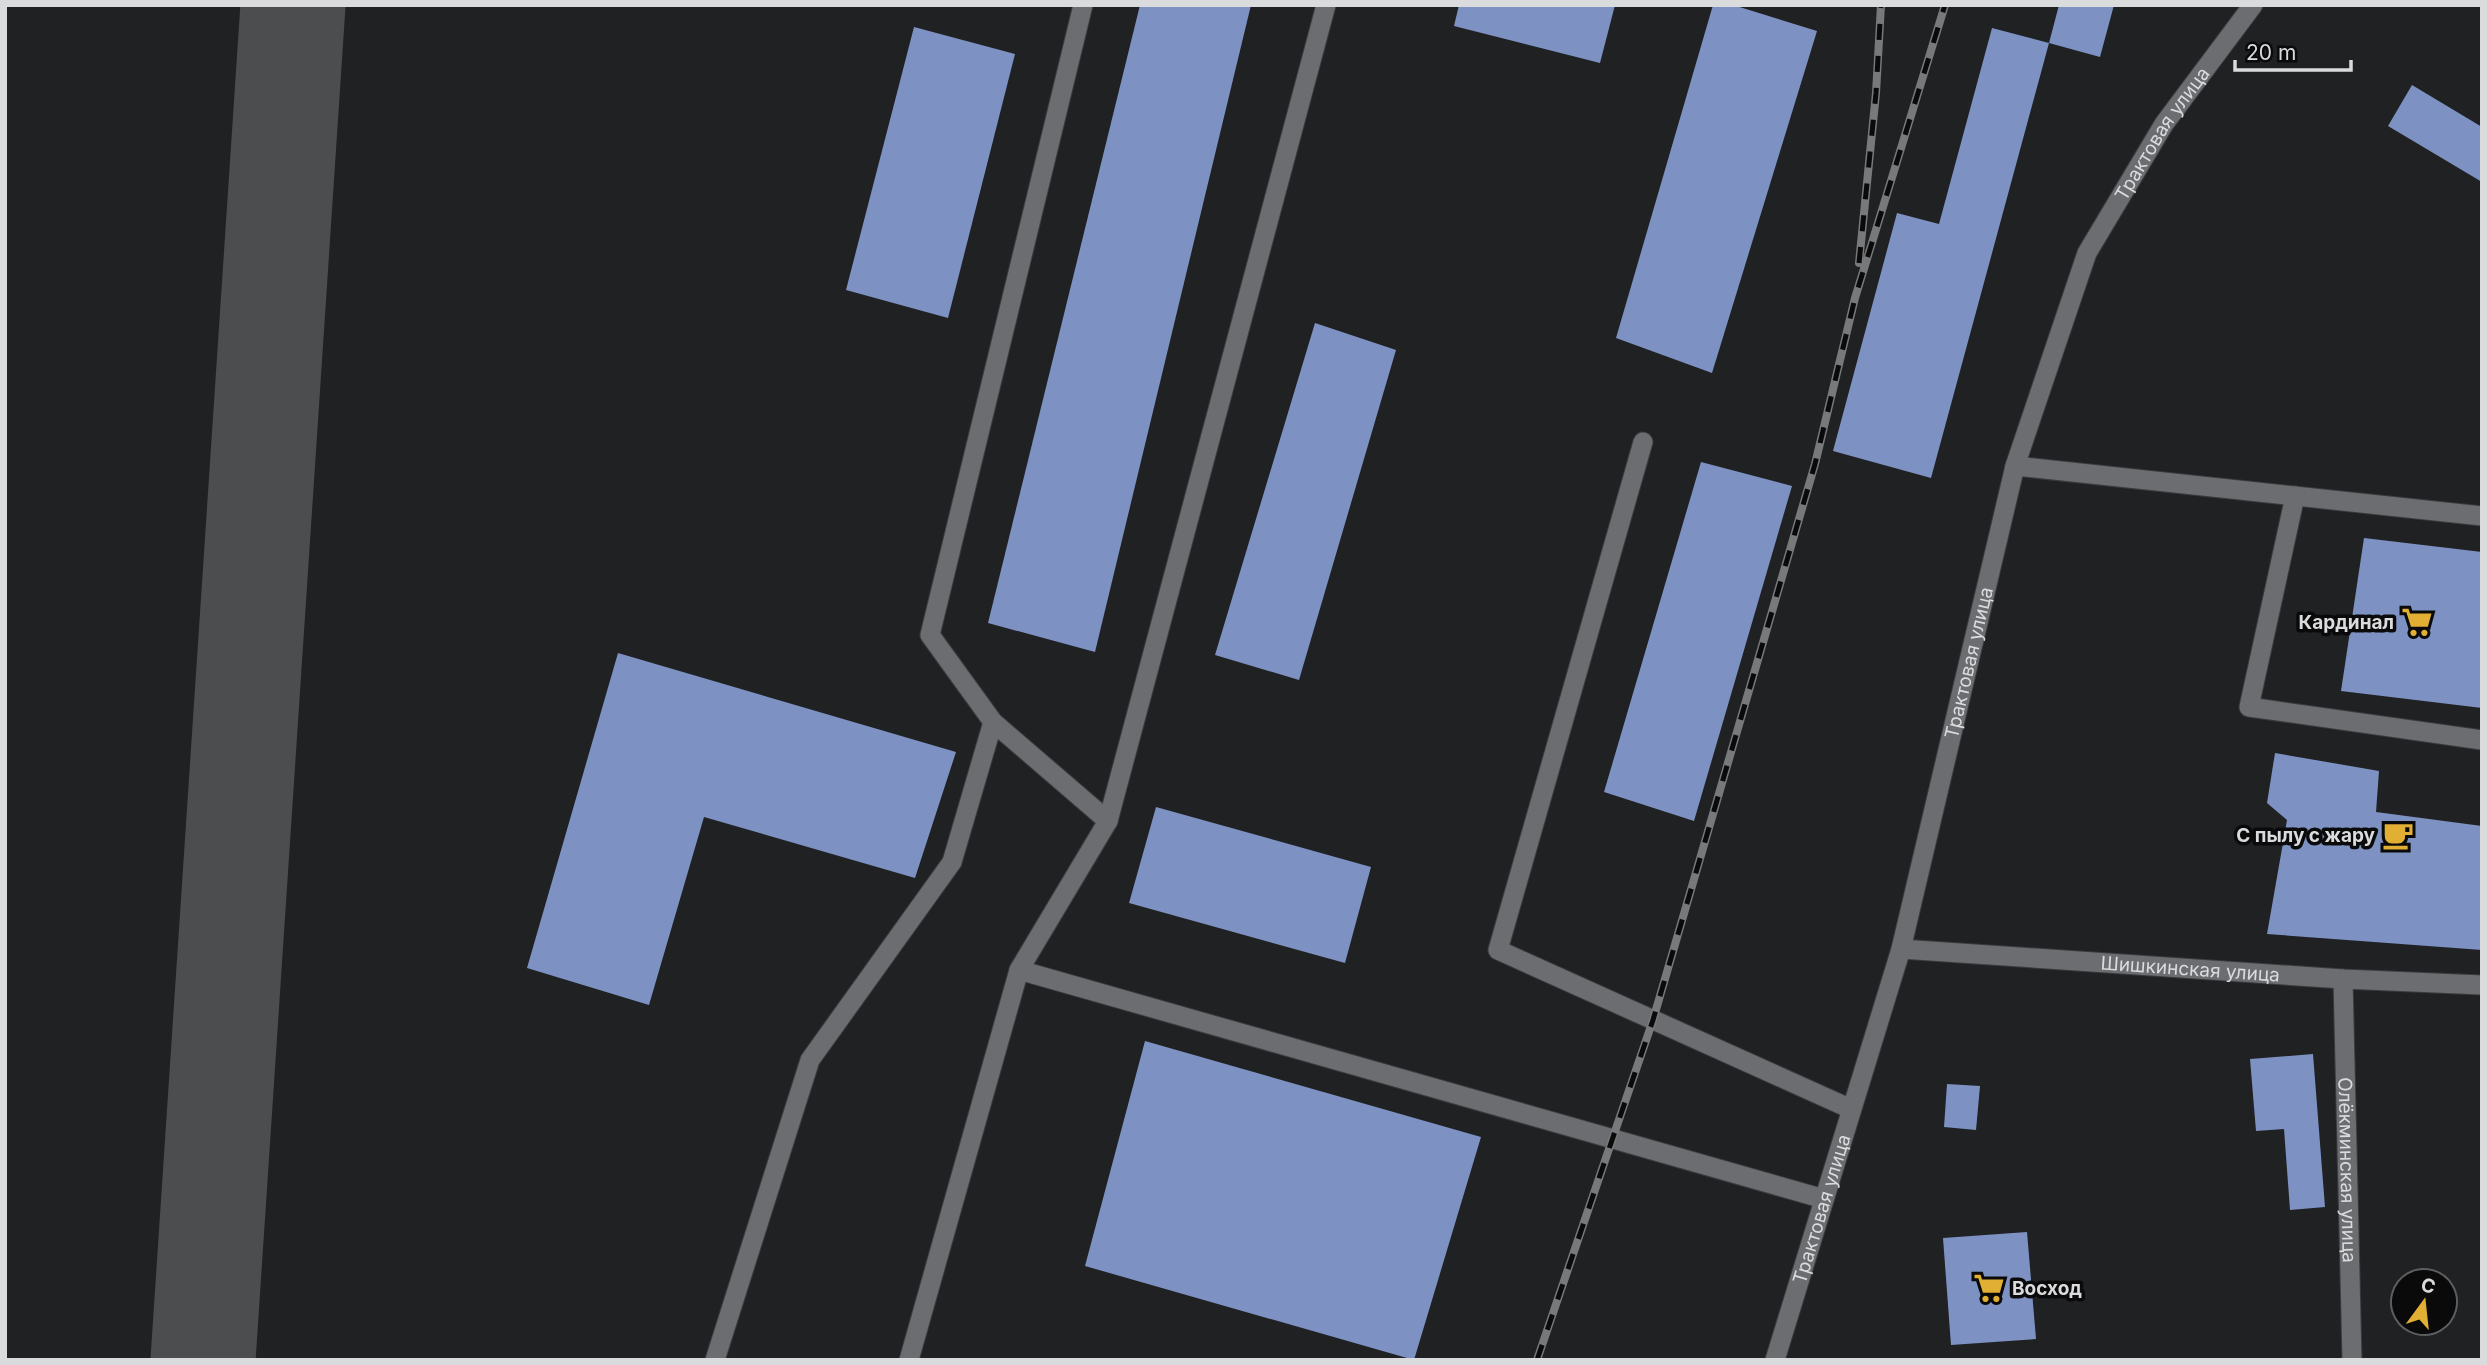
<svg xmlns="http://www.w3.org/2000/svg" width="2487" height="1365" font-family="Inter,sans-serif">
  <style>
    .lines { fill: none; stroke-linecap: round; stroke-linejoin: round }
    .taxiway { stroke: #4c4d4f; stroke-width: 105 }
    .building { fill: #7d92c3 }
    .service-casing { stroke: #3b3c3f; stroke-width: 21 }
    .minor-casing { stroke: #3b3c3f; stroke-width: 21 }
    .secondary-casing { stroke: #3b3c3f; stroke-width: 21 }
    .service { stroke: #6b6d70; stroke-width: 19 }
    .minor { stroke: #6b6d70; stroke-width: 19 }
    .secondary { stroke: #6b6d70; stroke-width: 19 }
    .rail-casing { stroke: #78797b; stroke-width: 8 }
    .rail { stroke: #0a0a0b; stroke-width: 5; stroke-dasharray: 16; stroke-linecap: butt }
    .labels { text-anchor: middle; stroke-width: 7; stroke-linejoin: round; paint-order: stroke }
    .street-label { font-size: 19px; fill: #dadbdd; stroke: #0a0a0b }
    .poi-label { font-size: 19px; font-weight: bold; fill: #dadbdd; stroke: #0a0a0b; text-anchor: end }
  </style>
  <rect width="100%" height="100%" fill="#202123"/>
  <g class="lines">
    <path class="taxiway" d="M203,1360l90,-1355"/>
  </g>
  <g class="building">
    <path d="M1140,5h111l-156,647 -107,-29z"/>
    <path d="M1459,5h156l-15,58 -146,-37z"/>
    <path d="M1713,5h20l84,26 -105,342 -96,-35z"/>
    <path d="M2059,5h55l-14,52 -51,-14 -118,435 -98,-27 64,-238 42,11 53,-196 57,15z"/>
    <path d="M914,27l101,27 -67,264 -102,-28z"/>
    <path d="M2412,85l70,42v55l-94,-56z"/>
    <path d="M1315,323l81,27 -97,330 -84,-25z"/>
    <path d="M1701,462l91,24 -98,335 -90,-29z"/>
    <path d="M2364,538l118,14v156l-141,-17z"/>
    <path d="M618,653l338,99 -41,126 -211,-61 -55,188 -122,-37z"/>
    <path d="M2275,753l104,18 -3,41 106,14v124l-215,-16 20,-114 -20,-17z"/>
    <path d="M1156,807l215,60 -26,96 -216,-60z"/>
    <path d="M1145,1041l336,96 -67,223 -329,-94z"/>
    <path d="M2313,1054l12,153 -35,3 -6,-81 -28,2 -6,-72z"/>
    <path d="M1947,1084l33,2 -4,44 -32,-3z"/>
    <path d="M2027,1232l9,107 -85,6 -8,-107z"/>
  </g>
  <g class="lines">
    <g class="service-casing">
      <g id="service">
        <path d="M1083,5l-153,630 63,87 115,99"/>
        <path d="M1643,442l-145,508 353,159"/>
        <path d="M2015,466l467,50"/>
        <path d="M2295,496l-46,211 233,33"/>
        <path d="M1019,970l805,229"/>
        <path d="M715,1360l95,-300 142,-198 41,-140"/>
        <path d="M909,1360l110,-390 89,-149 218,-816"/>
      </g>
    </g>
    <g class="minor-casing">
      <g id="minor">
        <path id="s1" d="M1901,949l442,30 139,6"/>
        <path id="s2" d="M2343,979l9,381"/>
      </g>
    </g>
    <g class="secondary-casing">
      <g id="secondary">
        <path id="s3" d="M1775,1360l126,-411 114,-483 72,-213 77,-129 89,-119"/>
      </g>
    </g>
    <use href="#service" class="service"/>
    <use href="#minor" class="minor"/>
    <use href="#secondary" class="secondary"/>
    <g class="rail-casing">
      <g id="rail">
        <path d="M1859,263l17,-170 5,-88"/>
        <path d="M1537,1360l116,-340 162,-556 40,-166 90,-293"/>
      </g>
    </g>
    <use href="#rail" class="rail"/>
  </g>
  <defs>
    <g id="supermarket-bare" transform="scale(2.415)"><path d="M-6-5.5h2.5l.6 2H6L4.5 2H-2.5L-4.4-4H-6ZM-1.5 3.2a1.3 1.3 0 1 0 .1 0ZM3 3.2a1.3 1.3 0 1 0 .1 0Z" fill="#e0af34" stroke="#0a0a0b" stroke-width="2.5" paint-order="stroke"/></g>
    <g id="cafe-bare" transform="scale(2.415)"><path d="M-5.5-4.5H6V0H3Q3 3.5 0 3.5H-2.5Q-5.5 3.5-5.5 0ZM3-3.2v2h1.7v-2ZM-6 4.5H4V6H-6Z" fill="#e0af34" stroke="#0a0a0b" stroke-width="2.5" paint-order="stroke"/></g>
  </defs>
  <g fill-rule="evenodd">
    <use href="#supermarket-bare" x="2417" y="622"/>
    <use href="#cafe-bare" x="2398" y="835"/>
    <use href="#supermarket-bare" x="1989" y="1288"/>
  </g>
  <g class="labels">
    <g class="street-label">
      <text dy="7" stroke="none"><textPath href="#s3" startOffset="1292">Трактовая улица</textPath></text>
      <text dy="7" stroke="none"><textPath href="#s3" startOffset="724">Трактовая улица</textPath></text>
      <text dy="7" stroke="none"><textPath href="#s1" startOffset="290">Шишкинская улица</textPath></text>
      <text dy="7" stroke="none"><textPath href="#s2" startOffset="191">Олёкминская улица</textPath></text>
      <text dy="7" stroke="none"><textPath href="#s3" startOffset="158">Трактовая улица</textPath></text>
    </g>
    <g class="poi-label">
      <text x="2394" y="629">Кардинал</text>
      <text x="2375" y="842">С пылу с жару</text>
      <text x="2012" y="1295" text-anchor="start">Восход</text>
    </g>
  </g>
  <rect width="2487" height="1365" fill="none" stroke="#dadbdd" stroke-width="14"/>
  <g transform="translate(2424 1302) rotate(15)"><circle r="33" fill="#0a0a0b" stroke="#5d5e5f" stroke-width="2"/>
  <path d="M0-5L12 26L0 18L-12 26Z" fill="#e0af34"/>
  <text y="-10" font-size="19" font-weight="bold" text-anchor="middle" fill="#dadbdd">С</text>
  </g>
  <path d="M2235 60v10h116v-10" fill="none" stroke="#dadbdd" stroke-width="3.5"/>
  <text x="2246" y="60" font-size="21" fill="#dadbdd" stroke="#0a0a0b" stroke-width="5" paint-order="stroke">20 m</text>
</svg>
